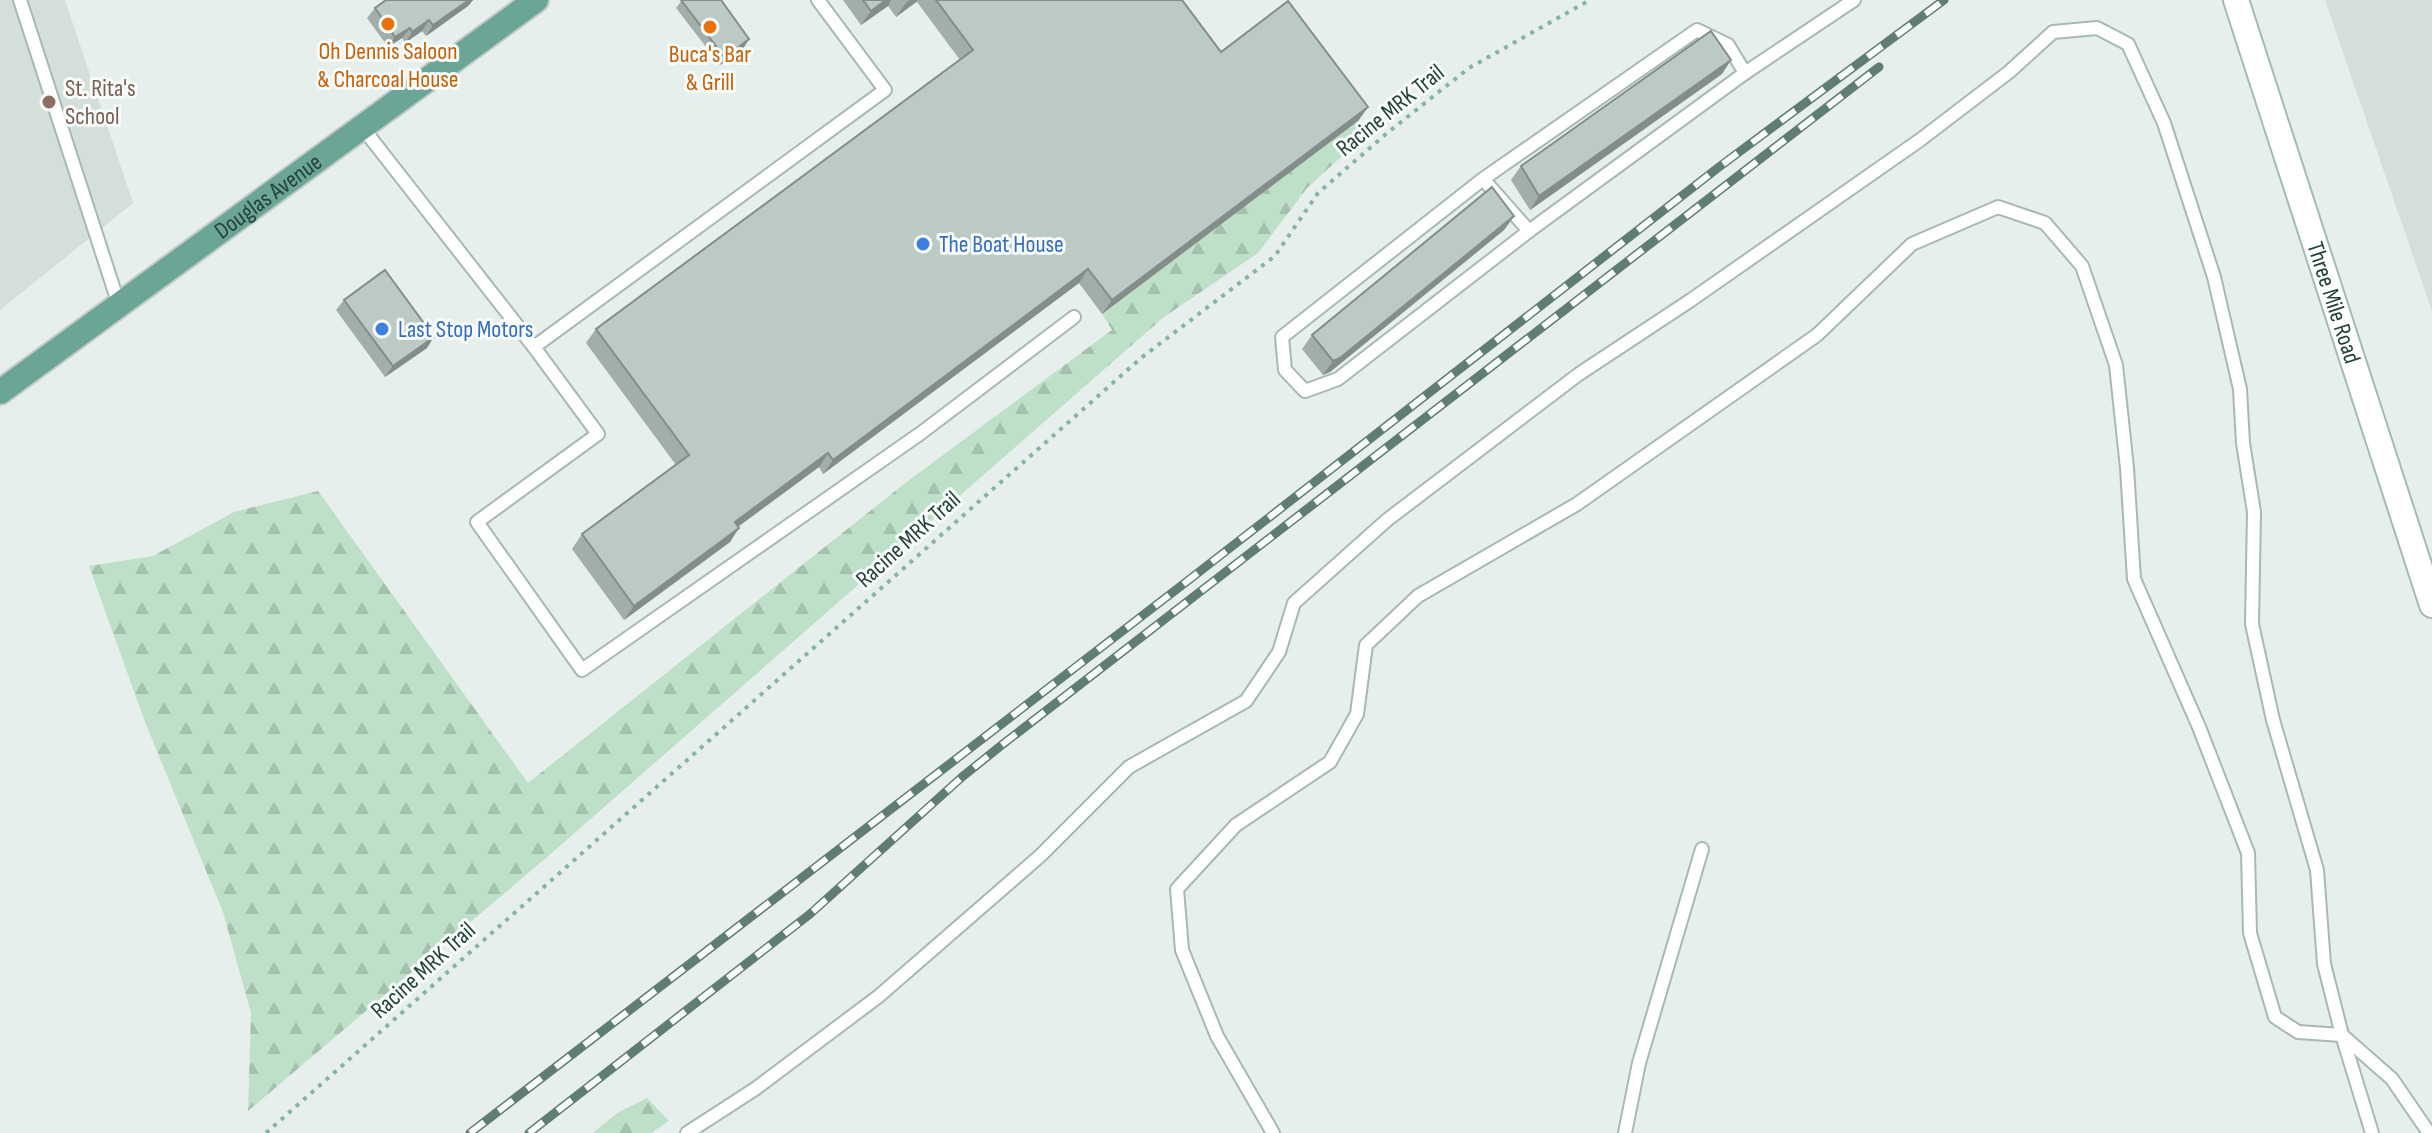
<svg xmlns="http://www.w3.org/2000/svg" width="2432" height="1133" font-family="'Sofia Sans Condensed',sans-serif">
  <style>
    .built { fill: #d4dfda }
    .forest { fill: url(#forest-firs) }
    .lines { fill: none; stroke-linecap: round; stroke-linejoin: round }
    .lane-casing { stroke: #a8b8b2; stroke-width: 16 }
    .secondary-casing { stroke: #a4bbb3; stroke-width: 28 }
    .primary-casing { stroke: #c2cac8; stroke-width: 28 }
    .path { stroke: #86b3a5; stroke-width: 4; stroke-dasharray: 4 6; stroke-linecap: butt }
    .lane { stroke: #fff; stroke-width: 12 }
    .secondary { stroke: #fff; stroke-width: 24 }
    .primary { stroke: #6aa596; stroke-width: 24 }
    .rail-casing { stroke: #5f7d75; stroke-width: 9 }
    .rail { stroke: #f7fbf9; stroke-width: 6; stroke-dasharray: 18; stroke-linecap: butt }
    .wall { fill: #a1aea9 }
    .shaded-wall { fill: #838d89 }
    .building { fill: #bbcac4; stroke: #838d89; stroke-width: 2 }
    .food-dot { fill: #e8710a; stroke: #f7fbf9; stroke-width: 3 }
    .education-dot { fill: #8d6e63; stroke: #f7fbf9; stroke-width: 3 }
    .shop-dot { fill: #3f7fe0; stroke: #f7fbf9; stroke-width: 3 }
    .labels { text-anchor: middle; stroke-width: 6; stroke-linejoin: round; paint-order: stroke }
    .food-label { font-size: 24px; fill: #c56008; stroke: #f7fbf9 }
    .education-label { font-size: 24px; fill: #785e54; stroke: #f7fbf9; text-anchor: start }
    .street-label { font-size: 24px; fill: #24423a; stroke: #f7fbf9 }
    .shop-label { font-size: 24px; fill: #366cbe; stroke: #f7fbf9; text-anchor: start }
  </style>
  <defs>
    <pattern id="forest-firs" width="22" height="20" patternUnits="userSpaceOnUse" patternTransform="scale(2)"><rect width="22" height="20" fill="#bfe0c8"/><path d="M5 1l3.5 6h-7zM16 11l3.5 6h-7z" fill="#a4c1ad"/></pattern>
  </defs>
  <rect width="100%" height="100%" fill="#e6efeb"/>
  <g class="built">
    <path d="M0,0h65l68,203 -133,107z"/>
    <path d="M2325,0h107v311z"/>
  </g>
  <g class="forest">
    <path d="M1358,121l-5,25 -46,42 -49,65 -94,64 -618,541 -298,253 3,-98 -28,-101 -78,-190 -56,-156 64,-10 81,-44 84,-21 210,292 376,-299 208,-154 -10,-16z"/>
    <path d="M647,1098l22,23 -18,12h-58l24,-20z"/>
  </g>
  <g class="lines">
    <g class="lane-casing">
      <g id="lane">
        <path d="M20,0l99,305"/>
        <path d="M1697,30l31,15 17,28 -216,158 -191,148 -33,12 -20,-21 -3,-33 201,-158z"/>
        <path d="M1745,73l109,-73"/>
        <path d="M362,127l172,220 351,-257 -67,-90"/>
        <path d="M1483,179l46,52"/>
        <path d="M534,347l64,87 -121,88 105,148 339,-237 153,-116"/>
        <path d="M687,1133l68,-44 124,-93 161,-140 89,-89 117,-66 33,-49 15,-49 93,-83 192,-146 112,-74 229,-160 89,-68 44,-40 44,-4 31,16 36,79 50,154 26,112 3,54 11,69 -2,112 21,96 44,150 7,94 18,71 30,98"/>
        <path d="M1273,1133l-56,-97 -35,-86 -5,-61 59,-64 94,-63 27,-48 9,-69 52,-49 159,-92 240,-169 95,-91 86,-37 47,16 37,43 34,99 11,103 7,111 65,148 49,126 2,80 25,84 23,15 44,3 50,44 37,54"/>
        <path d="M1625,1133l14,-70 63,-214"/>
      </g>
    </g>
    <g class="secondary-casing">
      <g id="secondary">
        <path id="s1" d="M2236,0l196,605"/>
      </g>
    </g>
    <g class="primary-casing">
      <g id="primary">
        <path id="s2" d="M0,392l536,-392"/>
      </g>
    </g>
    <path class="path" d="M266,1133l875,-775 134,-102 43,-63 68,-59 83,-66 121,-68"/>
    <use href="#lane" class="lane"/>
    <use href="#secondary" class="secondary"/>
    <use href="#primary" class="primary"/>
    <g class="rail-casing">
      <g id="rail">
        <path d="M470,1133l720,-554 529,-412 225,-167"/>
        <path d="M529,1133l281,-219 152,-137 41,-33 876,-677"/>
      </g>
    </g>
    <use href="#rail" class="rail"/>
  </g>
  <g class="wall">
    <path d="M386,0h87l-5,6 -42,30 -4,-5 -17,12 -3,-5 -14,9 -21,-29 8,-10z"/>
    <path d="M682,0l67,39 -5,8 -24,18 -44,-57z"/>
    <path d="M843,0h339l39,52 147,55 -10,14 -256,193 -23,-31 -256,191 -4,-7 -81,60 -8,15 -106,78 -52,-71 10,-15 94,-69 -90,-122 10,-14 364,-269 -43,-58 -21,15 -8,-11 -27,19z"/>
    <path d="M1722,74l-192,136 -19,-30 10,-14z"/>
    <path d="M1514,216l-10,14 -174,142 -7,3 -21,-26 10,-14z"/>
    <path d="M344,300l83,48 -42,29 -49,-67z"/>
  </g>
  <g class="shaded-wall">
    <path d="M469,0h4l-5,6 -42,30 7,-11z"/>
    <path d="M886,0h5l-3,6 -27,19 10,-14z"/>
    <path d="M910,0h8l-22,17 10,-14z"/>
    <path d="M429,20l-7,11 -17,12 7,-11z"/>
    <path d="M410,28l-8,10 -14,9 7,-10z"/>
    <path d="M749,39l-5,8 -24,18 5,-7z"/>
    <path d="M1731,60l-9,14 -192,136 9,-14z"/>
    <path d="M1368,107l-10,14 -256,193 10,-14z"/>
    <path d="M1514,216l-10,14 -174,142 -7,3 10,-14z"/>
    <path d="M1088,269l-9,14 -256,191 10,-14z"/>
    <path d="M434,337l-7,11 -42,29 8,-11z"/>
    <path d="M828,453l-9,14 -94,69 10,-14z"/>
    <path d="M739,528l-9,14 -106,78 10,-14z"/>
  </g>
  <g class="building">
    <path d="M386,0h83l-36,25 -4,-5 -17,12 -2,-4 -15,9 -20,-29z"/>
    <path d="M681,0h40l28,39 -24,19z"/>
    <path d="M863,0h23l-15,11z"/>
    <path d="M936,0h246l39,52 67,-51 80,106 -256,193 -24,-31 -255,191 -5,-7 -93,69 4,6 -105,78 -52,-72 107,-79 -93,-126 377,-279z"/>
    <path d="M1711,31l20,29 -192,136 -18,-30z"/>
    <path d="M1492,187l22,29 -174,142 -7,3 -21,-26z"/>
    <path d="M385,270l49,67 -41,29 -49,-66z"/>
  </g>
  <g class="food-dot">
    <circle cx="388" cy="24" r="8"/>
    <circle cx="710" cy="27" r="8"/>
  </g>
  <circle class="education-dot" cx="49" cy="102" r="8"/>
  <g class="shop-dot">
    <circle cx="923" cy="244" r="8"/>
    <circle cx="382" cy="329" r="8"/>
  </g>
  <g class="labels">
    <g class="food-label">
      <text x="388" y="59">Oh Dennis Saloon<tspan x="388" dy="28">&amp; Charcoal House</tspan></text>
      <text x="710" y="62">Buca's Bar<tspan x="710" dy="28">&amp; Grill</tspan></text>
    </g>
    <g class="education-label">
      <text x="65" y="96">St. Rita's<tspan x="65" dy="28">School</tspan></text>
    </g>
    <g class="street-label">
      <text transform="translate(1390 110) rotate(-39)" y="8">Racine MRK Trail</text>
      <text dy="8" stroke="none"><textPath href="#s2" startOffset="332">Douglas Avenue</textPath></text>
      <text dy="8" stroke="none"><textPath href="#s1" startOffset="318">Three Mile Road</textPath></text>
      <text transform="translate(908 539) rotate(-42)" y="8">Racine MRK Trail</text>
      <text transform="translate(423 970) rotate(-42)" y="8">Racine MRK Trail</text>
    </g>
    <g class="shop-label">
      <text x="939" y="252">The Boat House</text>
      <text x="398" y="337">Last Stop Motors</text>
    </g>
  </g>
</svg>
